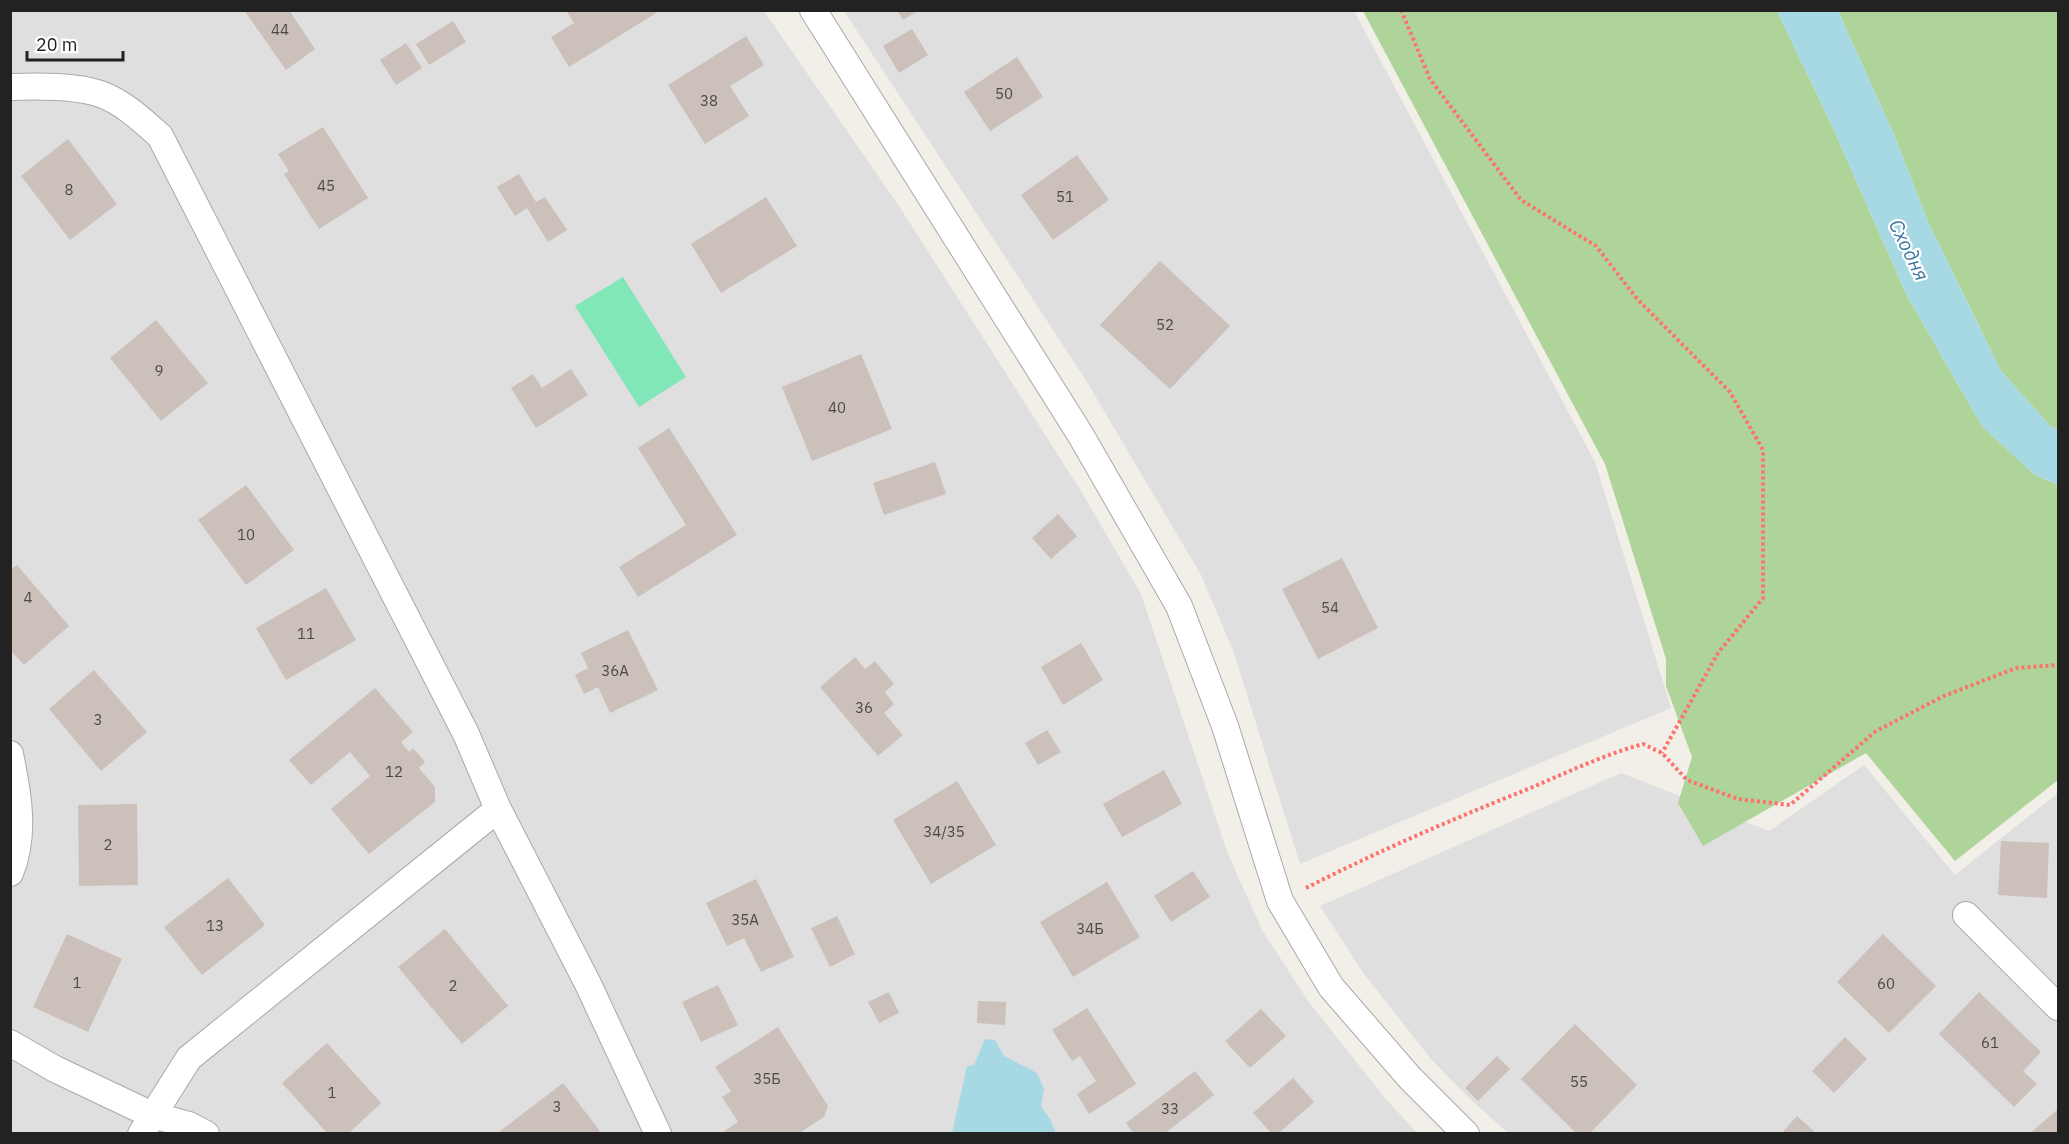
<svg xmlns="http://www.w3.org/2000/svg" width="2069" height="1144" font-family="'IBM Plex Sans',sans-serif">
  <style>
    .residential { fill: #e0dfdf }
    .forest { fill: #afd49a }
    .pitch { fill: #81e6b8 }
    .water { fill: #a6d9e3 }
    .building { fill: #cbc0ba }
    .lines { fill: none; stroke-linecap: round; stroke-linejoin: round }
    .street-casing { stroke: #a9a9a9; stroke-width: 28 }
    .path { stroke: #ff716c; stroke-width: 4; stroke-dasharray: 3 3; stroke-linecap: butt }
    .street { stroke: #fff; stroke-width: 26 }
    .labels { text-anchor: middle; stroke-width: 4.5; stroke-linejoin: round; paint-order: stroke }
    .number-label { font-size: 15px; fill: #4c4a48 }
    .water-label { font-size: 20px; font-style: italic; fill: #3d76a1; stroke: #fff }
  </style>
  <rect width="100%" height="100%" fill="#f2eee8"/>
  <g class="residential">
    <path d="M10,11h754l135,195 182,285 60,103 87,260 34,76 46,71 77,97 32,35h-1406z"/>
    <path d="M844,11h510l241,451 76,246 -371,156 -66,-211 -33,-78 -114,-193z"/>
    <path d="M1864,765l91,110 103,-82v340h-550l-41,-37 -36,-37 -67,-85 -44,-68 301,-133 148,58z"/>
  </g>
  <g class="forest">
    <path d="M1363,11h414l56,117 74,168 75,130 53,49 23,10v295l-103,81 -89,-108 -163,93 -25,-43 14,-46 -26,-71v-27l-61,-195z"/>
    <path d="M1838,11h220v418l-7,-2 -50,-56 -73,-149 -33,-85z"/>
  </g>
  <path class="pitch" d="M623,277l63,100 -47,30 -64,-101z"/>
  <g class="water">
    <path d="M1777,11h61l57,126 33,85 73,149 50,56 7,2v56l-23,-10 -53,-49 -75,-130 -74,-168z"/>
    <path d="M985,1039l10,1 9,16 33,17 7,16 -3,17 9,13 6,14h-104l15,-67 7,-1z"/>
  </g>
  <g class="building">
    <path d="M244,10h45l26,39 -29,21z"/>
    <path d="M566,10h95l-92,57 -18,-30 23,-14z"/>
    <path d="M897,10h22l-16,10z"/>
    <path d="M453,21l13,21 -37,23 -13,-21z"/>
    <path d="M912,29l16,26 -29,18 -16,-27z"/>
    <path d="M746,36l18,29 -34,21 19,30 -44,28 -37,-59z"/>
    <path d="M406,43l16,25 -26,17 -16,-25z"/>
    <path d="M1017,57l26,40 -53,34 -26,-39z"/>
    <path d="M323,127l45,71 -49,31 -35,-55 5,-3 -11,-17z"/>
    <path d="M68,139l49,65 -47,36 -49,-64z"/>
    <path d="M1077,155l32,45 -56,40 -32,-45z"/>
    <path d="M519,174l17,28 9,-5 22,33 -19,12 -21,-34 -12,8 -18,-29z"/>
    <path d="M766,197l31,49 -76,47 -30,-49z"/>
    <path d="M1160,261l70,65 -60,63 -70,-64z"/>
    <path d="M156,320l52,63 -47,38 -51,-63z"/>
    <path d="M861,354l31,75 -80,32 -30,-74z"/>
    <path d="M571,369l17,26 -52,33 -25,-40 22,-14 9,14z"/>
    <path d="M669,428l68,107 -99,62 -19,-30 67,-42 -48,-77z"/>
    <path d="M935,462l11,32 -62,21 -11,-32z"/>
    <path d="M246,485l48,65 -48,35 -48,-65z"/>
    <path d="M1058,514l19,22 -26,23 -19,-21z"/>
    <path d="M1342,558l36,70 -60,31 -36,-70z"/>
    <path d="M17,565l52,61 -45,39 -14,-15v-80z"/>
    <path d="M326,588l30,52 -70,40 -30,-52z"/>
    <path d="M628,630l30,60 -48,23 -12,-26 -14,7 -9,-19 13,-7 -7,-15z"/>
    <path d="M1081,643l22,37 -40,25 -22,-38z"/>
    <path d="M855,657l10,12 10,-8 19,23 -9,8 9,12 -10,9 19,22 -25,21 -58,-69z"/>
    <path d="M94,670l53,62 -46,39 -52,-62z"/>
    <path d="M375,688l38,44 -12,10 8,10 4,-4 12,14 -6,6 16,19v15l-66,52 -38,-45 39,-33 -20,-24 -39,33 -22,-25z"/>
    <path d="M1047,730l14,22 -23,13 -13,-22z"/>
    <path d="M1164,770l18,34 -60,33 -19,-33z"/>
    <path d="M957,781l39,64 -65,39 -38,-64z"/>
    <path d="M137,804l1,81 -59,1 -1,-81z"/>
    <path d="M2001,841l48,2 -2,55 -49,-3z"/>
    <path d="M1193,871l17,26 -39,25 -17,-26z"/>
    <path d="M228,878l37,47 -63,50 -38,-48z"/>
    <path d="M756,879l38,78 -33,15 -17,-34 -17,8 -21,-43z"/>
    <path d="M1107,882l33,55 -67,40 -33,-55z"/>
    <path d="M837,916l18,38 -25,13 -19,-39z"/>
    <path d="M445,929l63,77 -46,38 -64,-77z"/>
    <path d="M67,934l55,25 -34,73 -55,-25z"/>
    <path d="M1883,934l53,52 -47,47 -52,-51z"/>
    <path d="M718,985l20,40 -37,17 -19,-40z"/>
    <path d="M889,992l10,21 -20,10 -11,-21z"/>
    <path d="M1979,992l62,60 -18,19 14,13 -23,23 -75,-73z"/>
    <path d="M978,1001l28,1 -1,23 -28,-2z"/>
    <path d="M1087,1008l49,76 -47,30 -12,-20 19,-13 -16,-25 -8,5 -20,-31z"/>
    <path d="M1261,1009l25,27 -36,32 -25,-27z"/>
    <path d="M1575,1024l62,61 -48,49h-12l-56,-55z"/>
    <path d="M778,1027l50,79 -4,11 -26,17h-78l18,-12 -16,-25 9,-6 -16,-24z"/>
    <path d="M1845,1037l22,22 -33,34 -22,-22z"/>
    <path d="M327,1043l54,60 -33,31h-20l-46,-51z"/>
    <path d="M1497,1056l13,13 -32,32 -13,-13z"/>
    <path d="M1195,1071l19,24 -50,39h-30l-8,-11z"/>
    <path d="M1293,1078l21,24 -36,32h-6l-19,-21z"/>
    <path d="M563,1083l37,48 -4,3h-96l-1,-2z"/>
    <path d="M2058,1109v25h-29z"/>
    <path d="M1797,1116l20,18h-36z"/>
  </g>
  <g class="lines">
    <g class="street-casing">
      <g id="street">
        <path d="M813,10l267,424 99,172 46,120 55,175 51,86 79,91 56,56"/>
        <path d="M10,87c27,-1 68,-2 93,8 21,8 40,26 57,41l306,598 32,75 90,175 70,150"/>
        <path d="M10,754c8,39 16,81 0,119"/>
        <path d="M1966,915l92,92"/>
        <path d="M10,1043l45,26 97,46 37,10 17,9"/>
        <path d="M141,1134l48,-76 309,-249"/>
      </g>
    </g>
    <g class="path">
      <path d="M1401,10l29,69 91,121 75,46 42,54 92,92 33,58v148l-45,55 -56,100"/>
      <path d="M1306,888c72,-37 147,-69 222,-99 38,-16 75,-34 115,-45l19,9 25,27 51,19 52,6 86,-74 68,-35 72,-28 42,-3"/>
    </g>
    <use href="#street" class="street"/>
  </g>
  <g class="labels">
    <g class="number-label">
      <text x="280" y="35">44</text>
      <text x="1004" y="99">50</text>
      <text x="709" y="106">38</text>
      <text x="326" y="191">45</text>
      <text x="69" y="195">8</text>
      <text x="1065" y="202">51</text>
      <text x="1165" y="330">52</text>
      <text x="159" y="376">9</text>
      <text x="837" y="413">40</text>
      <text x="246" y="540">10</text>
      <text x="28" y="603">4</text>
      <text x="1330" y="613">54</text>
      <text x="306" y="639">11</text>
      <text x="615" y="676">36А</text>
      <text x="864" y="713">36</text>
      <text x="98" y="725">3</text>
      <text x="394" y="777">12</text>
      <text x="944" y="837">34/35</text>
      <text x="108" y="850">2</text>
      <text x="745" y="925">35А</text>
      <text x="215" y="931">13</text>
      <text x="1090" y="934">34Б</text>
      <text x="77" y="988">1</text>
      <text x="1886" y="989">60</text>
      <text x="453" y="991">2</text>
      <text x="1990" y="1048">61</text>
      <text x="767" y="1084">35Б</text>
      <text x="1579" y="1087">55</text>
      <text x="332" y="1098">1</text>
      <text x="557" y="1112">3</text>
      <text x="1170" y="1114">33</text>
    </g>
    <g class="water-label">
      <text transform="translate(1909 250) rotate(64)" y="7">Сходня</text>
    </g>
  </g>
  <rect width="2069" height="1144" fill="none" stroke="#222222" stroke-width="24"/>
  <path d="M27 51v9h96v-9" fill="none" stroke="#222222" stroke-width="3"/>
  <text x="36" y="51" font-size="18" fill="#222222" stroke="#ffffff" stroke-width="4.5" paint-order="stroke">20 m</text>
</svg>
